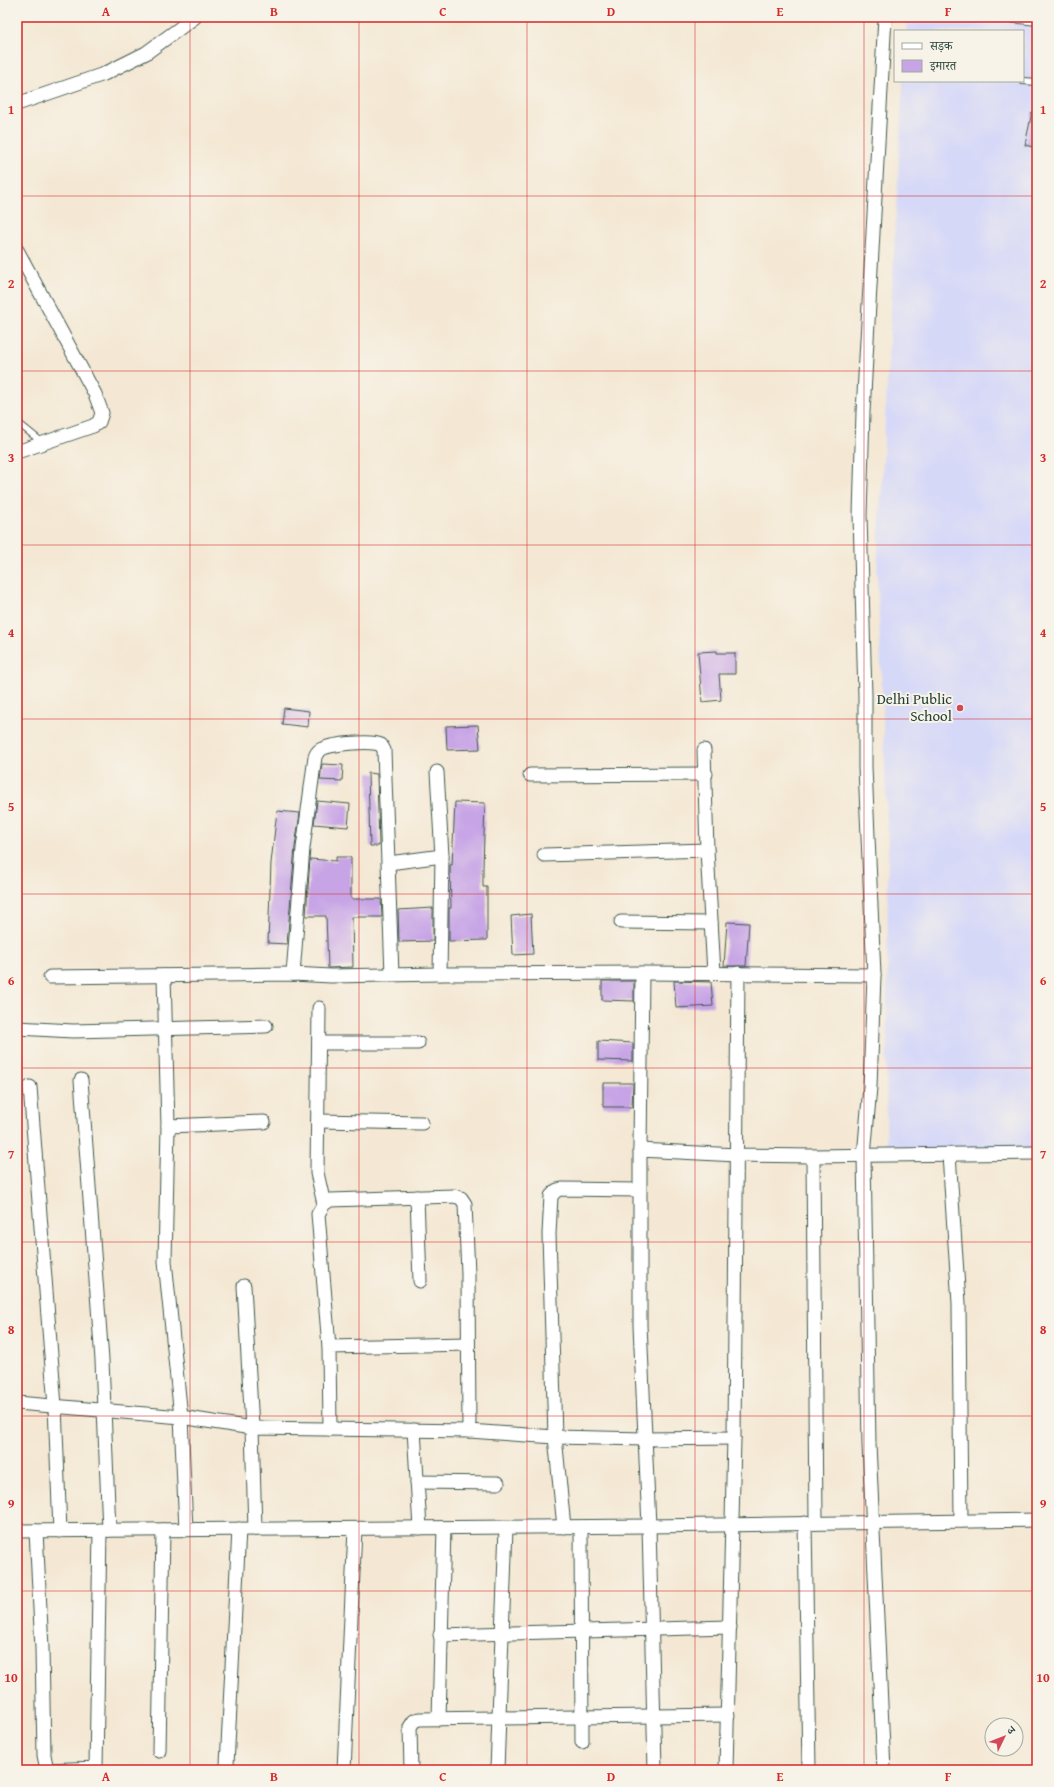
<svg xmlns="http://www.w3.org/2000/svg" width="1054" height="1787" font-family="'Gentium Book Plus','Noto Serif Devanagari',serif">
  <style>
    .built { fill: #d6d8f8 }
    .building { fill: #c7a4e6 }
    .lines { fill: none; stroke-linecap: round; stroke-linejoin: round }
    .lane-casing { stroke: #3f574c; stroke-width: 8 }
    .street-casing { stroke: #3f574c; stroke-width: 15 }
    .lane { stroke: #fff; stroke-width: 6 }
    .street { stroke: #fff; stroke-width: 13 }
    .grid { fill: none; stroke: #d62828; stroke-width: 1; stroke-opacity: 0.55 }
    .poi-dot { fill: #d1495b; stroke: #f7f3e8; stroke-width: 1.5 }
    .labels { text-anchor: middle; stroke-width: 4; stroke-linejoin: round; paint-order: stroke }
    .poi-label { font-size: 15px; fill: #1f3d34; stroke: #f7f3e8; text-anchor: end }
    .neatline { fill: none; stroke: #d62828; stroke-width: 1.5 }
    .grid-label { font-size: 13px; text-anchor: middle; font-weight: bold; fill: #d62828 }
  </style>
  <rect width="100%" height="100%" fill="#f7f3e8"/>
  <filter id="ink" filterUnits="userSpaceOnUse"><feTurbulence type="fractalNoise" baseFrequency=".025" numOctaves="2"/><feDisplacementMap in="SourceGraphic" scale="8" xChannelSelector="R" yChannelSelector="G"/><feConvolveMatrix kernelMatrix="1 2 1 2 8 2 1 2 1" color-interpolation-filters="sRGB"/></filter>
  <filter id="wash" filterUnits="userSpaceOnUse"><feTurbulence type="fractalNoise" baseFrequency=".012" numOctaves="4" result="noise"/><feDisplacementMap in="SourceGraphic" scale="16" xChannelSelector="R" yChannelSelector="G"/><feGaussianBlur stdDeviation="0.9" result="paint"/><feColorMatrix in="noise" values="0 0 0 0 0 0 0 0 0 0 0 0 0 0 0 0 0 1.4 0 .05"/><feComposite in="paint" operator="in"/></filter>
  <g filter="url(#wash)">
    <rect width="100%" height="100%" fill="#f4e8d4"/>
    <path class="built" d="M907,17h130v1136l-151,-3 2,-306 -11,-273 26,-490h120v-50h-117z"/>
    <g id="blocks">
      <g class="building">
        <path d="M1032,112l5,1v35l-12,-3z"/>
        <path d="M717,651v2h18v21h-16l2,26 -19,2 -4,-50z"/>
        <path d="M284,708l25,3 -1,16 -26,-3z"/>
        <path d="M478,725l2,24 -33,1 -1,-24z"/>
        <path d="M322,764l21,1 -1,16 -22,-1z"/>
        <path d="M368,773l9,1 2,72h-9z"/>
        <path d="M317,801l33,3 -2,23 -34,-3z"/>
        <path d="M455,802l30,1 -2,64v20h4v53l-38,1v-33h2l-1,-43h2z"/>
        <path d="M277,811l23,2 -5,34 -8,97 -19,-1 3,-80z"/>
        <path d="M336,857h15v42h30l1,18h-30l1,50 -25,1 -2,-52h-20l4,-57 26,2z"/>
        <path d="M433,908v33l-34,1 -1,-32z"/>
        <path d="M531,914l2,40 -20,1 -2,-39z"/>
        <path d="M727,922l22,1 -3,43h-22z"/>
        <path d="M602,981h32v20l-32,-1z"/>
        <path d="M674,981l37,1 2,24 -37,2z"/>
        <path d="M598,1041l35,2v18l-35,-1z"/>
        <path d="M603,1083h30l-1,24h-29z"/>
      </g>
    </g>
  </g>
  <g filter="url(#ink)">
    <use href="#blocks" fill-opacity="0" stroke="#3f574c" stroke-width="1"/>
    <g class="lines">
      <g class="lane-casing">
        <g id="lane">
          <path d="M993,17l44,5"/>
          <path d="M1023,81l14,1"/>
          <path d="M17,422l26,21"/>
        </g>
      </g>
      <g class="street-casing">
        <g id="street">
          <path d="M17,104l87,-30 42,-21 49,-36"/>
          <path d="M17,250l78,144 7,19 -3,9 -6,4 -76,26"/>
          <path d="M704,750l3,100 7,123"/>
          <path d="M437,772l5,84 -2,118 202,-1 232,2"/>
          <path d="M530,775l176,-1"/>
          <path d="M544,855l163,-5"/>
          <path d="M389,863l53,-7"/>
          <path d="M621,922l90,1"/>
          <path d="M293,974l10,-126 12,-91c1,-3 2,-5 5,-7 9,-6 51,-10 61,-5l3,5 8,225"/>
          <path d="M164,976l4,150 -3,135 16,156 5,113"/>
          <path d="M50,977l243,-3 38,2 109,-2"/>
          <path d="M319,1008l-2,165 7,31"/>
          <path d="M17,1028l56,3 193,-5"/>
          <path d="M319,1043h99"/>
          <path d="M81,1080l21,280 7,170"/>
          <path d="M30,1087l25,319 5,125"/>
          <path d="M318,1121l104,2"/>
          <path d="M168,1126l96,-4"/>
          <path d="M640,1150l2,-177"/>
          <path d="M949,1155l10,148 2,218"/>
          <path d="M813,1156l3,367"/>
          <path d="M417,1197l3,84"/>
          <path d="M329,1347l-11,-133 6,-10 6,-4 124,-4 7,2 4,6 3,69 1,158"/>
          <path d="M17,1403l164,14 71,11 -8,-142"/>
          <path d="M330,1429l-1,-82 139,-3"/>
          <path d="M414,1430l6,98"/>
          <path d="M417,1482l81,1"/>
          <path d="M805,1523l4,247"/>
          <path d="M564,1527l-9,-90 -6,-203 2,-38 6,-6 5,-1 77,1"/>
          <path d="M581,1527l1,215"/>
          <path d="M255,1529l-3,-101 217,3 86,6 90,2 89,-1"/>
          <path d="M17,1531l632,-5 388,-6"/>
          <path d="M36,1531l6,117 2,107 3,15 49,-2 4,-238"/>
          <path d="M440,1635l290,-8"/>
          <path d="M439,1719l5,-191"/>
          <path d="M159,1751l4,-221"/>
          <path d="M225,1770l2,-5 12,-236"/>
          <path d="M344,1770l11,-241"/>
          <path d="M411,1770l-1,-43 4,-6 5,-2 309,-4"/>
          <path d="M497,1770l9,-242"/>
          <path d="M655,1770l-6,-244 -9,-201v-175l97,5 76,1 224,-3"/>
          <path d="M726,1770l8,-332 4,-465"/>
          <path d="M884,1770l-15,-326 -5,-288 6,-69 4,-112 -9,-208v-71l-5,-181 3,-103 22,-395"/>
        </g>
      </g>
      <use href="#lane" class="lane"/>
      <use href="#street" class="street"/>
    </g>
  </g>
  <path class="grid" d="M190,17v1753M359,17v1753M527,17v1753M695,17v1753M864,17v1753M17,196h1020M17,371h1020M17,545h1020M17,719h1020M17,894h1020M17,1068h1020M17,1242h1020M17,1416h1020M17,1591h1020"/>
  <circle class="poi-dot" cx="960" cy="708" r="4"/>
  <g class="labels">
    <g class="poi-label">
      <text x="952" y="704">Delhi Public<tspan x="952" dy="17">School</tspan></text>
    </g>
  </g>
  <rect width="1054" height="1787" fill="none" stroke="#f7f3e8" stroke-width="44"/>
  <rect x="894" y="30" width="130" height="52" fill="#f7f3e8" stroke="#a1aaa0"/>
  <rect x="902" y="43" width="20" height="6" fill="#ffffff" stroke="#a1aaa0"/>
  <text x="930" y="50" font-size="12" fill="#1f3d34">सड़क</text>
  <rect x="902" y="60" width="20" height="12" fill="#c7a4e6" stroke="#a1aaa0"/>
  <text x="930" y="70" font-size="12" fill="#1f3d34">इमारत</text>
  <g transform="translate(1004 1737) rotate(47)"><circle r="19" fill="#f7f3e8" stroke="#a1aaa0"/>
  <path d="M0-3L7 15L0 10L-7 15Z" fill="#d1495b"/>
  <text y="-6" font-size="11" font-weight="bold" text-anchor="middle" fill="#1f3d34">उ</text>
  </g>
  <rect x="22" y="22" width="1010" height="1743" class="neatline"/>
  <g class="grid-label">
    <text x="106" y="16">A</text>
    <text x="274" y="16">B</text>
    <text x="443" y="16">C</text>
    <text x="611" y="16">D</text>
    <text x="780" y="16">E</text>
    <text x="948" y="16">F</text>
    <text x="11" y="114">1</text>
    <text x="1043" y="114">1</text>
    <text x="11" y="288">2</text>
    <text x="1043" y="288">2</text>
    <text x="11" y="462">3</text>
    <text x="1043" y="462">3</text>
    <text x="11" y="637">4</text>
    <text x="1043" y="637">4</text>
    <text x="11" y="811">5</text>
    <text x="1043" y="811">5</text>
    <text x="11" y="985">6</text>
    <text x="1043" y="985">6</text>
    <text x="11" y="1159">7</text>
    <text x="1043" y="1159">7</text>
    <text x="11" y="1334">8</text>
    <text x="1043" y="1334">8</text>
    <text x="11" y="1508">9</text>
    <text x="1043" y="1508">9</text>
    <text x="11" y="1682">10</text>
    <text x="1043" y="1682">10</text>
    <text x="106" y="1781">A</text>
    <text x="274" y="1781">B</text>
    <text x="443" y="1781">C</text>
    <text x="611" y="1781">D</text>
    <text x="780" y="1781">E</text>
    <text x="948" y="1781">F</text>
  </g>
</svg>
